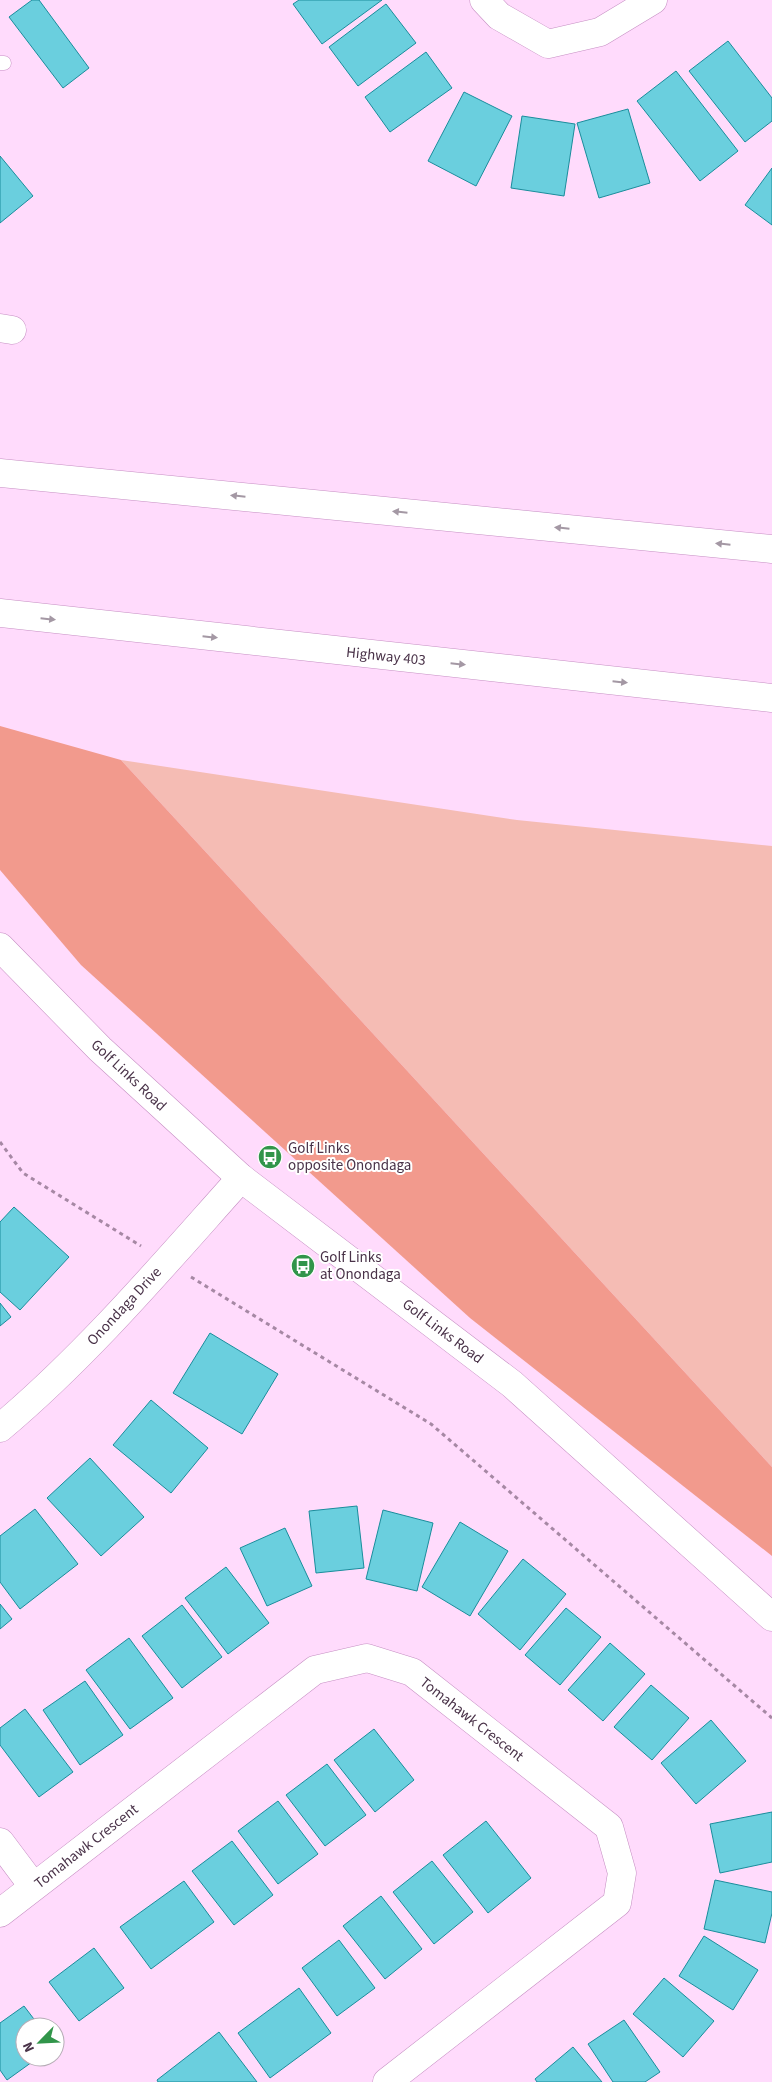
<svg xmlns="http://www.w3.org/2000/svg" width="772" height="2082" font-family="'Source Sans 3',sans-serif">
  <style>
    .green { fill: #f5bcb4 }
    .forest { fill: #f29a8d }
    .building { fill: #6acfde; stroke: #1a8d9c }
    .lines { fill: none; stroke-linecap: round; stroke-linejoin: round }
    .service-casing { stroke: #c68fc3; stroke-width: 15 }
    .minor-casing { stroke: #c68fc3; stroke-width: 29 }
    .secondary-casing { stroke: #c68fc3; stroke-width: 29 }
    .motorway-casing { stroke: #c68fc3; stroke-width: 29 }
    .path { stroke: #a688a4; stroke-width: 3; stroke-dasharray: 4 4; stroke-linecap: butt }
    .service { stroke: #fff; stroke-width: 14 }
    .minor { stroke: #fff; stroke-width: 28 }
    .secondary { stroke: #fff; stroke-width: 28 }
    .motorway { stroke: #fff; stroke-width: 28 }
    .oneway { fill: #a498a4 }
    .labels { text-anchor: middle; stroke-width: 4; stroke-linejoin: round; paint-order: stroke }
    .street-label { font-size: 15px; fill: #493248; stroke: #fff }
    .poi-label { font-size: 15px; fill: #493248; stroke: #fff; text-anchor: start }
  </style>
  <rect width="100%" height="100%" fill="#ffdbfc"/>
  <path class="green" d="M121,760l396,60 255,26v621z"/>
  <path class="forest" d="M0,726l121,34 651,707v89l-302,-238 -389,-353 -81,-95z"/>
  <g class="building">
    <path d="M32,0h7l50,68 -26,20 -54,-71z"/>
    <path d="M299,0h83l-60,44 -29,-40z"/>
    <path d="M386,4l30,39 -58,43 -29,-39z"/>
    <path d="M728,41l44,57v23l-27,21 -56,-71z"/>
    <path d="M426,52l26,36 -62,44 -25,-35z"/>
    <path d="M676,71l62,80 -38,30 -63,-80z"/>
    <path d="M464,92l48,24 -36,70 -48,-25z"/>
    <path d="M628,109l22,74 -51,15 -22,-75z"/>
    <path d="M522,116l53,8 -11,72 -53,-8z"/>
    <path d="M0,156l33,40 -33,27z"/>
    <path d="M772,168v57l-27,-20z"/>
    <path d="M14,1207l55,50 -49,53 -20,-18v-70z"/>
    <path d="M0,1303l11,14 -11,9z"/>
    <path d="M210,1333l68,41 -36,60 -69,-41z"/>
    <path d="M151,1400l57,48 -37,45 -58,-48z"/>
    <path d="M90,1458l54,59 -43,39 -54,-58z"/>
    <path d="M357,1506l7,62 -48,5 -7,-62z"/>
    <path d="M35,1509l43,55 -58,45 -20,-27v-46z"/>
    <path d="M383,1510l50,13 -16,68 -51,-12z"/>
    <path d="M460,1522l48,29 -38,65 -48,-29z"/>
    <path d="M285,1528l27,58 -45,20 -27,-58z"/>
    <path d="M523,1559l43,35 -46,56 -42,-36z"/>
    <path d="M226,1567l43,56 -41,31 -43,-56z"/>
    <path d="M0,1604l12,15 -12,10z"/>
    <path d="M182,1605l40,52 -40,31 -40,-52z"/>
    <path d="M566,1608l35,29 -41,48 -35,-30z"/>
    <path d="M129,1638l44,60 -43,31 -44,-59z"/>
    <path d="M610,1643l35,31 -42,47 -35,-31z"/>
    <path d="M85,1681l38,54 -43,30 -37,-55z"/>
    <path d="M651,1685l38,33 -37,42 -38,-33z"/>
    <path d="M25,1709l48,63 -34,25 -39,-52v-17z"/>
    <path d="M711,1720l35,41 -50,43 -35,-41z"/>
    <path d="M374,1729l40,51 -39,32 -41,-52z"/>
    <path d="M327,1764l39,51 -41,31 -39,-51z"/>
    <path d="M278,1801l40,53 -40,30 -40,-53z"/>
    <path d="M772,1812v50l-52,11 -10,-49z"/>
    <path d="M486,1821l45,57 -43,35 -45,-58z"/>
    <path d="M232,1841l41,54 -39,30 -42,-54z"/>
    <path d="M432,1861l41,51 -39,32 -41,-52z"/>
    <path d="M715,1880l57,12v21l-7,30 -61,-14z"/>
    <path d="M184,1881l30,41 -63,47 -31,-42z"/>
    <path d="M381,1896l41,53 -37,30 -42,-53z"/>
    <path d="M704,1936l54,34 -25,40 -54,-34z"/>
    <path d="M339,1940l36,48 -38,28 -35,-48z"/>
    <path d="M94,1948l30,40 -45,33 -30,-39z"/>
    <path d="M664,1978l50,43 -31,36 -50,-43z"/>
    <path d="M299,1988l32,45 -61,45 -32,-45z"/>
    <path d="M24,2006l16,21h-15v30h14l-32,23 -7,-10v-47z"/>
    <path d="M624,2020l36,52 -15,10h-32l-25,-38z"/>
    <path d="M219,2032l38,50h-99l-1,-2z"/>
    <path d="M573,2047l29,35h-65l-2,-3z"/>
  </g>
  <g class="lines">
    <g class="service-casing">
      <path id="service" d="M0,63h4"/>
    </g>
    <g class="minor-casing">
      <g id="minor">
        <path d="M484,0l15,16 49,28 52,-12 53,-32"/>
        <path d="M0,328l12,2"/>
        <path d="M0,1428c88,-74 164,-164 241,-250"/>
        <path d="M0,1842l33,44"/>
        <path d="M0,1913l315,-243 52,-12 45,14 197,155 13,46 -5,30 -230,179"/>
      </g>
    </g>
    <g class="secondary-casing">
      <path id="secondary" d="M0,947l100,102 141,129 271,206 260,233"/>
    </g>
    <g class="motorway-casing">
      <g id="motorway">
        <path d="M0,473l772,76"/>
        <path d="M0,613l772,85"/>
      </g>
    </g>
    <g class="path">
      <path d="M0,1142l23,31 118,73"/>
      <path d="M191,1277l240,147 341,294"/>
    </g>
    <use href="#service" class="service"/>
    <use href="#minor" class="minor"/>
    <use href="#secondary" class="secondary"/>
    <use href="#motorway" class="motorway"/>
  </g>
  <defs><path id="oneway-solid" d="M-6-.8H1V-3.2L6.5 0L1 3.2V.8H-6Z" transform="scale(1.25)"/></defs>
  <g class="oneway">
    <use href="#oneway-solid" transform="translate(238 496) rotate(-174)"/>
    <use href="#oneway-solid" transform="translate(400 512) rotate(-174)"/>
    <use href="#oneway-solid" transform="translate(562 528) rotate(-174)"/>
    <use href="#oneway-solid" transform="translate(723 544) rotate(-174)"/>
    <use href="#oneway-solid" transform="translate(48 619) rotate(6)"/>
    <use href="#oneway-solid" transform="translate(210 637) rotate(6)"/>
    <use href="#oneway-solid" transform="translate(458 664) rotate(6)"/>
    <use href="#oneway-solid" transform="translate(620 682) rotate(6)"/>
  </g>
  <defs>
    <g id="bus-disc" transform="scale(1.25)"><circle r="9.5" fill="#31954a" stroke="#fff"/><path d="M-5-6H5V4H4V6H2V4H-2V6H-4V4H-5ZM-3.5-4V0h7V-4ZM-3.5 1.2v1.5H-2V1.2ZM2 1.2v1.5H3.5V1.2Z" fill="#fff"/></g>
  </defs>
  <g fill-rule="evenodd">
    <use href="#bus-disc" x="270" y="1157"/>
    <use href="#bus-disc" x="303" y="1266"/>
  </g>
  <g class="labels">
    <g class="street-label">
      <text transform="translate(386 656) rotate(6)" y="5">Highway 403</text>
      <text transform="translate(129 1075) rotate(43)" y="5">Golf Links Road</text>
      <text transform="translate(124 1306) rotate(-47)" y="5">Onondaga Drive</text>
      <text transform="translate(443 1331) rotate(37)" y="5">Golf Links Road</text>
      <text transform="translate(472 1719) rotate(38)" y="5">Tomahawk Crescent</text>
      <text transform="translate(86 1846) rotate(-38)" y="5">Tomahawk Crescent</text>
    </g>
    <g class="poi-label">
      <text x="288" y="1153">Golf Links<tspan x="288" dy="17">opposite Onondaga</tspan></text>
      <text x="320" y="1262">Golf Links<tspan x="320" dy="17">at Onondaga</tspan></text>
    </g>
  </g>
  <g transform="translate(40 2042) rotate(246)"><circle r="24" fill="#ffffff" stroke="#b6adb6"/>
  <path d="M0-4L9 19L0 12L-9 19Z" fill="#31954a"/>
  <text y="-8" font-size="14" font-weight="bold" text-anchor="middle" fill="#493248">N</text>
  </g>
</svg>
